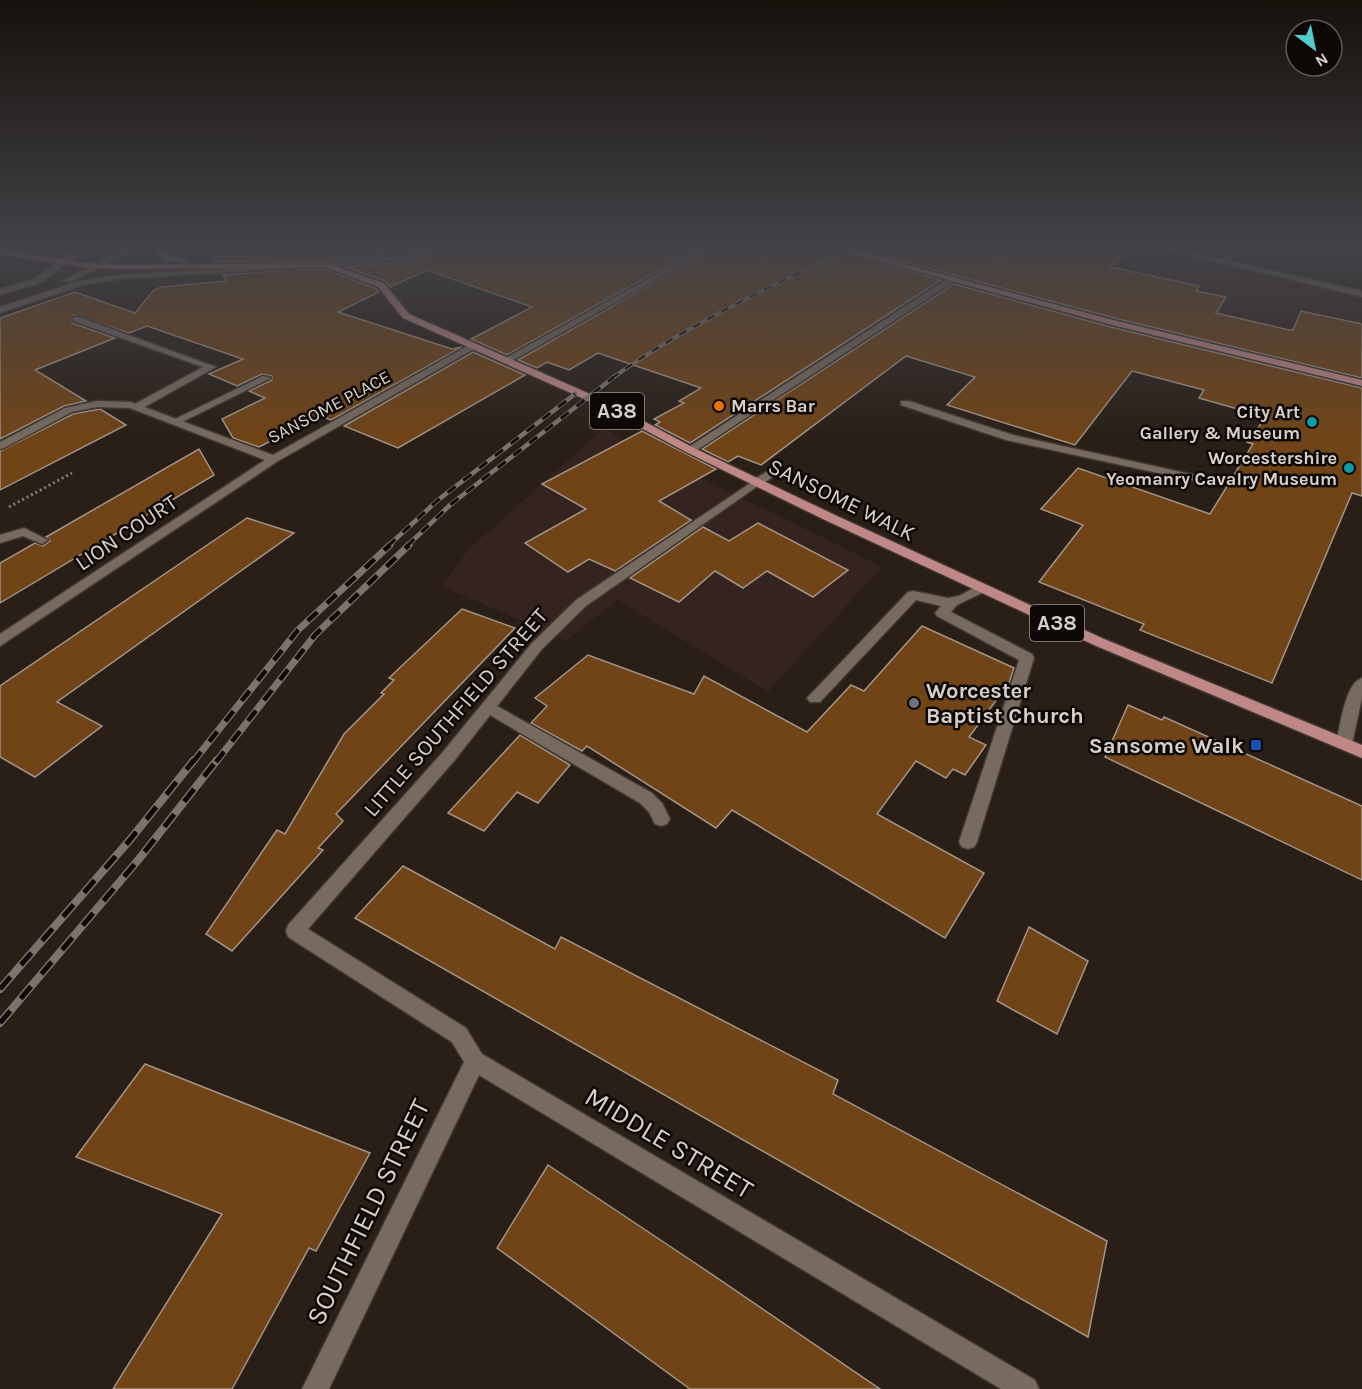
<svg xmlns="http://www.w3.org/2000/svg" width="1362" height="1389" font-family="Karla,sans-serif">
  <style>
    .commercial { fill: #35231f }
    .building { fill: #704417; stroke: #a29489; stroke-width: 1.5 }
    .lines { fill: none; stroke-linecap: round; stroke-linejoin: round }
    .service-casing { stroke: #413833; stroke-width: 3 }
    .minor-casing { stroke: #413833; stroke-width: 3 }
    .secondary-casing { stroke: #413833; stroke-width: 3 }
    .primary-casing { stroke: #413833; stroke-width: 3 }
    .path-far1 { stroke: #857d75; stroke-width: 2; stroke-dasharray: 1.5 2; stroke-linecap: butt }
    .path { stroke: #857d75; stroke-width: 3; stroke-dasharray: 2 3; stroke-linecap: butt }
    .service { fill: #776b60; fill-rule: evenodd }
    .minor { fill: #776b60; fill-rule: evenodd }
    .secondary { fill: #776b60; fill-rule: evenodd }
    .primary { fill: #bf8887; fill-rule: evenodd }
    .rail-far3-casing { stroke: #7c736c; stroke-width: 4 }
    .rail-far2-casing { stroke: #7c736c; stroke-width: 4.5 }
    .rail-far1-casing { stroke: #7c736c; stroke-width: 7 }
    .rail-casing { stroke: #7c736c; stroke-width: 8 }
    .rail-far3 { stroke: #0e0906; stroke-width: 2; stroke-dasharray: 8; stroke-linecap: butt }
    .rail-far2 { stroke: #0e0906; stroke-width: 3; stroke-dasharray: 10; stroke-linecap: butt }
    .rail-far1 { stroke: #0e0906; stroke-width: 4.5; stroke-dasharray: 13; stroke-linecap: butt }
    .rail { stroke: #0e0906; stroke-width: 5; stroke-dasharray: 16; stroke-linecap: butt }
    .food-dot { fill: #e8710a; stroke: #0e0906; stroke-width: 2 }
    .culture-dot { fill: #0f9aa8; stroke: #0e0906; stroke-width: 2 }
    .worship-dot { fill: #6b7280; stroke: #0e0906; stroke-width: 2 }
    .transit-dot { fill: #1a4fb4; stroke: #0e0906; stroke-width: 2 }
    .labels { text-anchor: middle; stroke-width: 5; stroke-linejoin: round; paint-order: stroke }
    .far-poi-label { font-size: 18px; font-weight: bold; fill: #d7d0ca; stroke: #0e0906; text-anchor: end }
    .far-street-label { font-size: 18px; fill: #d7d0ca; stroke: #0e0906 }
    .shield { fill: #0e0906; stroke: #9b948f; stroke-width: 1.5 }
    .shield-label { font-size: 21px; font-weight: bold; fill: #d7d0ca }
    .street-label { font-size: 22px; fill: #d7d0ca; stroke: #0e0906 }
    .poi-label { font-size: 22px; font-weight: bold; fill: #d7d0ca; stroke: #0e0906; text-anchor: start }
    .near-street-label { font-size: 27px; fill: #d7d0ca; stroke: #0e0906 }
  </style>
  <rect width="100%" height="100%" fill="#291f16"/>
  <g class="commercial">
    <path d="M878,246h257l212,50 -1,4 16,3v66z"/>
    <path d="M603,429l279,138 -114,125 -150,-92 -52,40 -125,-54 28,-37z"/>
  </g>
  <g class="building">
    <path d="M209,246h231l-33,7 -81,8 -109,1z"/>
    <path d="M466,246h237l-196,109 -36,-16 61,-32 -105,-37 -37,17 -5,-6 -40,-14 63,-6z"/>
    <path d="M718,246h105l118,34 -251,163 -35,-18 5,-3 -6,-3 30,-16 -5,-2 22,-13 -103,-35 -29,17 -22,-8 -10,6 -19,-8z"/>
    <path d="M845,246h288l-23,21 89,19 -3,5 30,6 -10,16 73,17h4l8,-19 61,13v54l-244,-59z"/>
    <path d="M301,269h24l52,20 2,3 -41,20 114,37 10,-2 -131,73 -10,-4 -62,31 -26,-9 -11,-19 43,-21 -16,-7 23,-11v-4l-10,-2 -25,12 -28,-12 34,-15 -96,-33 -18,7 -56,-18 -1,8 43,15 -80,32 51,31 -22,5 -64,33v-121l75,-26 60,21 18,-22 8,-4 65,-6 -3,-6z"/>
    <path d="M954,284l157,43 251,61v108l-10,-3 -80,190 -132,-53 4,-6 -105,-42 44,-57 -42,-16 37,-41 132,46 43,-70 -6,-2 19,-25 -67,-19 5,-8 -72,-19 -57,74 -128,-40 28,-28 -69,-21 -145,109 -23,-9 -10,6 -26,-13z"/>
    <path d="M473,352l52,23 -127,73 -54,-22z"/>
    <path d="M100,409l26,16 -126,65v-39l73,-37z"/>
    <path d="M642,431l74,38 -57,32 32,19 -76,51 -26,-12 -21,13 -43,-29 61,-34 -44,-25z"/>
    <path d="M199,449l15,26 -214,128v-40l35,-20 8,3 7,-5 -4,-4z"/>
    <path d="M247,518l47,15 -237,169 45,24 -67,51 -35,-20v-71z"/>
    <path d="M758,523l90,47 -35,27 -46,-26 -24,17 -28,-17 -36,31 -49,-24 73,-51 26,14z"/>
    <path d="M462,609l53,19 -179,186 7,7 -25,27 5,2 -91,101 -26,-17 71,-104 8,4 59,-100 40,-40 -3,-1 13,-13 -5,-2z"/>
    <path d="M922,626l92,42 -5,15 -40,54 17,8 -21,30 -12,-6 -7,9 -30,-17 -39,53 107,59 -39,65 -213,-128 -16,18 -129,-82 -5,5 -51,-28 16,-17 -12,-8 53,-43 106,39 10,-18 103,56 44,-47 13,6z"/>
    <path d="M1128,705l34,15 2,-3 198,89v74l-257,-123z"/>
    <path d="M520,735l50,30 -32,38 -21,-11 -33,39 -36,-18z"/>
    <path d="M403,866l152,83 6,-12 277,143 -5,14 274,147 -19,96 -733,-419z"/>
    <path d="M1029,927l59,34 -31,73 -60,-33z"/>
    <path d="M145,1064l225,89 -54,98 -7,-3 -77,141h-119l109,-175 -146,-57z"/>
    <path d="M548,1165l153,102 179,122h-190l-193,-141z"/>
  </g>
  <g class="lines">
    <g class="service-casing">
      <g id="service">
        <path d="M707,246h9l-208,117 -8,-2z"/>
        <path d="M1236,246h8l-18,18h-6v-4z"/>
        <path d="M73,317h6l137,50 -75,42h-8v-4l70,-38 -130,-46z"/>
        <path d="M263,376l8,2 -91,45 -9,-2z"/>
        <path d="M901,401h8l104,34 191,42 6,3 -6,3 -198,-43 -105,-35z"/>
        <path d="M772,469l6,3c-6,6 -16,14 -24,11v-4z"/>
        <path d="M24,528l24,12 -6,4 -19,-8 -23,7v-8z"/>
        <path d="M981,584l5,1 2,3 -2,3 -29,14 -6,7 81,42 2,4 -57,184 -3,5 -6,2 -6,-2 -3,-5 60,-182 -82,-44 -2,-3 6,-7 -25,-6 -96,102h-10l-3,-4 101,-106 5,-1 35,7 11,-2z"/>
        <path d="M1362,678v20l-10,46 -2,4h-12l-2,-4c4,-17 9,-61 26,-66z"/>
        <path d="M488,701l164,92 10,10 8,16 -3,5 -6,2 -6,-2 -6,-12 -9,-9 -157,-92 -3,-4z"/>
      </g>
    </g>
    <g class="minor-casing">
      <g id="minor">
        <path d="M30,246h14l34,9 -38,28 -40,12v-6l34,-10 34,-23z"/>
        <path d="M133,246h10l-73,36 -7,-2z"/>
        <path d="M1151,246h13l198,45v6z"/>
        <path d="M296,264h3v4l-181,11 -35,6 -83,28v-6l79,-26 39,-6z"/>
        <path d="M949,278l7,2 -262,172 -4,1 -6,-3z"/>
        <path d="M471,344l8,2 -201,115 -278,185v-12l265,-174 -135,-52 -33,-1 -25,5 -68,36 -4,1v-7l65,-34 32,-7 34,1 142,53z"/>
        <path d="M758,478l6,3 -2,2 -176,123 -44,43 -88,112 -146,168 158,99 16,26 553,326 4,9h-38l-522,-314 -150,314h-27l162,-327 -12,-20 -164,-105 -2,-6 2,-6 154,-172 90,-110 44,-43z"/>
      </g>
    </g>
    <g class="secondary-casing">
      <path id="secondary" d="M450,246h14l-57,13 -81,8 -4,-2 4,-2 81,-8z"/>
    </g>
    <g class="primary-casing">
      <g id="primary">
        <path d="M155,246h8v4l6,5 20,6 -4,2 -22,-4 -8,-8z"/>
        <path d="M825,246h12l280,75 245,59v6l-250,-61z"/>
        <path d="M0,250l83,13 34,2 209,-2 58,20 25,31 199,88 86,46 141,67 269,124 258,106v13l-268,-113 -267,-124 -141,-69 -86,-46 -197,-88 -25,-31 -53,-20 -208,2 -34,-2 -83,-13z"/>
      </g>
    </g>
    <g class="path-far1">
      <path d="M765,259l21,-13"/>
      <path d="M994,265l27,-19"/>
      <path d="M818,282l19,-9"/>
    </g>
    <path class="path" d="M9,507l63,-34"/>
    <use href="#service" class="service"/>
    <use href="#minor" class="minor"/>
    <use href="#secondary" class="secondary"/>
    <use href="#primary" class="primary"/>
    <g class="rail-far3-casing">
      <path id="rail-far3" d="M612,378c76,-54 160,-92 244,-132"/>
    </g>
    <g class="rail-far2-casing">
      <g id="rail-far2">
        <path d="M388,546l50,-46 137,-106"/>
        <path d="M407,546l43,-41 164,-128"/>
      </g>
    </g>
    <g class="rail-far1-casing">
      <g id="rail-far1">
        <path d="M193,762l105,-132 92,-85"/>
        <path d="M216,762l99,-127 94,-90"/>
      </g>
    </g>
    <g class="rail-casing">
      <g id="rail">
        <path d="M0,989l129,-148 65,-81"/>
        <path d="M0,1023l139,-164 78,-99"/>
      </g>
    </g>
    <use href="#rail-far3" class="rail-far3"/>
    <use href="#rail-far2" class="rail-far2"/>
    <use href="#rail-far1" class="rail-far1"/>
    <use href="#rail" class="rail"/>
  </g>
  <linearGradient id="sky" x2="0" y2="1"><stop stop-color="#17110c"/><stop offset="0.56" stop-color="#434247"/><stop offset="1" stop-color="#434247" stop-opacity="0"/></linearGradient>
  <rect width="1362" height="440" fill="url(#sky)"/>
  <circle class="food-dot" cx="719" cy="406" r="6"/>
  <g class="culture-dot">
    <circle cx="1312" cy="422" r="6"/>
    <circle cx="1349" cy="468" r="6"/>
  </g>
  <circle class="worship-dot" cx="914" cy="703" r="6"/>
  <rect class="transit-dot" x="1250" y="739" width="12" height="12" rx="3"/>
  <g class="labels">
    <g class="far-poi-label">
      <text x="731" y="412" text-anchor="start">Marrs Bar</text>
      <text x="1300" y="418">City Art<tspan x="1300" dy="21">Gallery &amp; Museum</tspan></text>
      <text x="1337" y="464">Worcestershire<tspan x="1337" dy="21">Yeomanry Cavalry Museum</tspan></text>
    </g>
    <g class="far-street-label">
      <text transform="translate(329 407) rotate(-28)" y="6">SANSOME PLACE</text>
    </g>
    <g class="shield">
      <rect x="590" y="393" width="54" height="36" rx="4.5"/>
      <rect x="1030" y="605" width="54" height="36" rx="4.5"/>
    </g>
    <g class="shield-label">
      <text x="617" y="418">A38</text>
      <text x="1057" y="630">A38</text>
    </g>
    <g class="street-label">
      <text transform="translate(842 499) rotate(26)" y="8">SANSOME WALK</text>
      <text transform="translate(126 532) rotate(-34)" y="8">LION COURT</text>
      <text transform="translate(455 712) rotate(-49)" y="8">LITTLE SOUTHFIELD STREET</text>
    </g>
    <g class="poi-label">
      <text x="926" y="698">Worcester<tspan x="926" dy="25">Baptist Church</tspan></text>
      <text x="1244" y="753" text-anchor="end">Sansome Walk</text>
    </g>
    <g class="near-street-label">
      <text transform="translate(669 1143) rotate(31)" y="9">MIDDLE STREET</text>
      <text transform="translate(368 1212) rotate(-64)" y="9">SOUTHFIELD STREET</text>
    </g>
  </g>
  <g transform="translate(1314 48) rotate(148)"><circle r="28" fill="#0e0906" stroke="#5e5954" stroke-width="1.5"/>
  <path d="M0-4.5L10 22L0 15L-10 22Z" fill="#52cdcc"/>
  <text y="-9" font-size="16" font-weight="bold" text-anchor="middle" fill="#d7d0ca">N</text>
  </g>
</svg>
